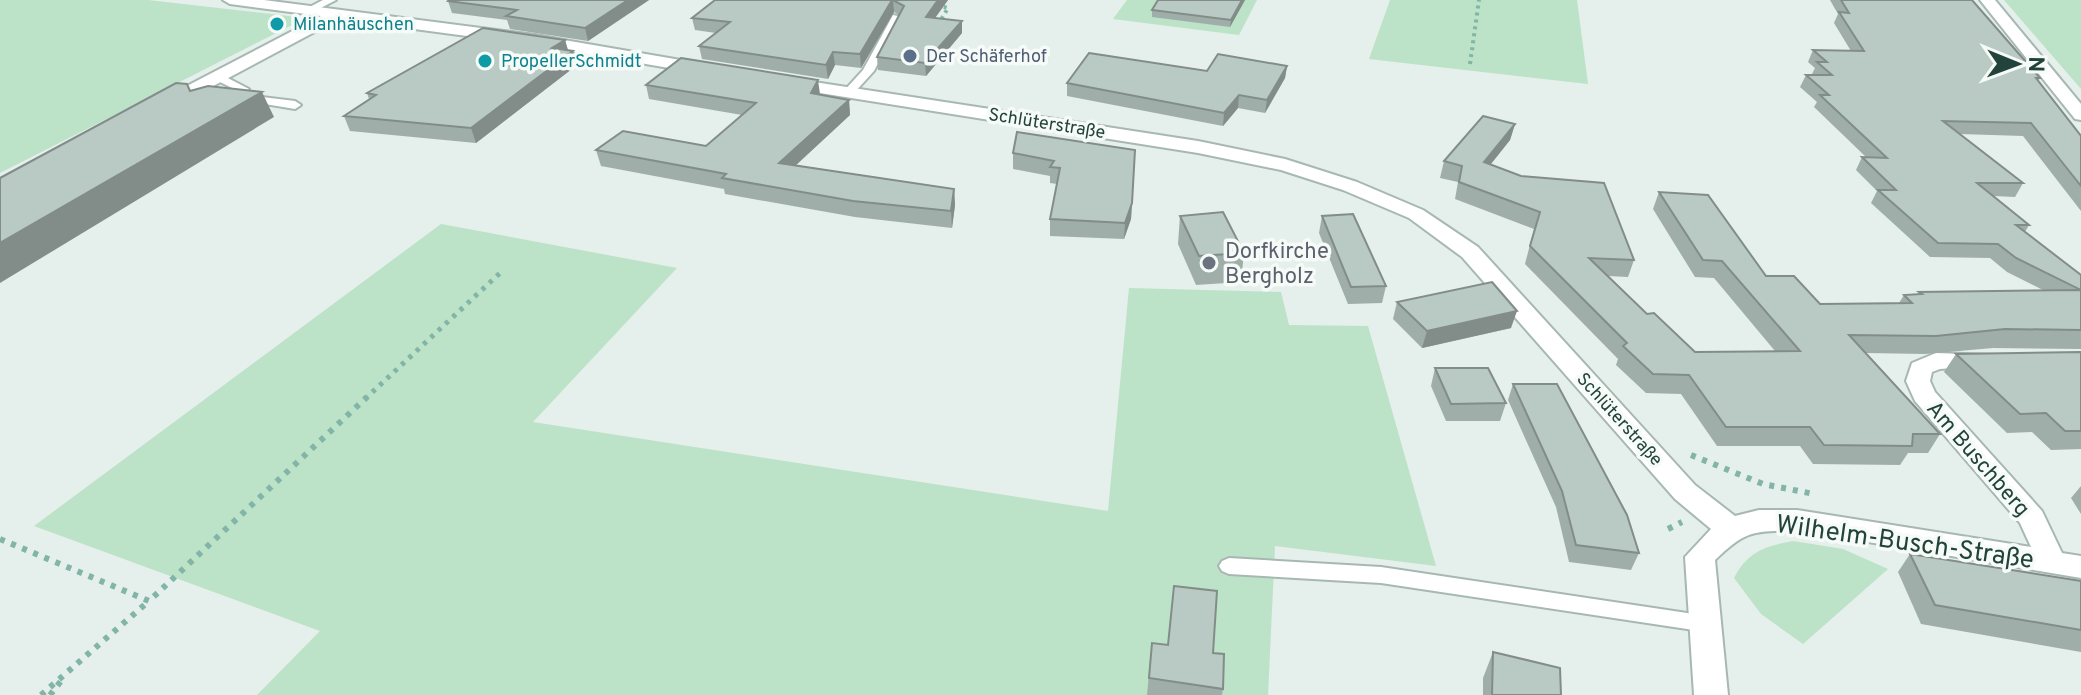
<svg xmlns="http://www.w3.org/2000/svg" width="2081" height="695" font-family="Overpass,sans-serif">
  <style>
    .green { fill: #bce2c7 }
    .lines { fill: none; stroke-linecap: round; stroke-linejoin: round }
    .lane-casing { stroke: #a7b8b3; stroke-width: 4 }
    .street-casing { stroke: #a7b8b3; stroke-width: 4 }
    .path-far2 { stroke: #82b5a7; stroke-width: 4; stroke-dasharray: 3 4; stroke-linecap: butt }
    .path-far1 { stroke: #82b5a7; stroke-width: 5; stroke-dasharray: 4 6; stroke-linecap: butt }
    .path { stroke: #82b5a7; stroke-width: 6; stroke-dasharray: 5 7; stroke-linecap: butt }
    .lane { fill: #fff; fill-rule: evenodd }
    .street { fill: #fff; fill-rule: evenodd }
    .wall { fill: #9faea9 }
    .shaded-wall { fill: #828d89 }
    .building { fill: #b9cac4; stroke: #828d89; stroke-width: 2 }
    .culture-dot { fill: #0f9aa8; stroke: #f6fbf8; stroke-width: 3 }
    .service-dot { fill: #5c6f8a; stroke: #f6fbf8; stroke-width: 3 }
    .worship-dot { fill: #6b7280; stroke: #f6fbf8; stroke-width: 3 }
    .labels { text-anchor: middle; stroke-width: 7; stroke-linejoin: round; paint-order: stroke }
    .far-culture-label { font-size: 18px; fill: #0d838f; stroke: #f6fbf8; text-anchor: start }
    .far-service-label { font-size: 18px; fill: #4e5e75; stroke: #f6fbf8; text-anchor: start }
    .far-street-label { font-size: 18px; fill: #22433b; stroke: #f6fbf8 }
    .worship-label { font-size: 22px; fill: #5b616d; stroke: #f6fbf8; text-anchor: start }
    .street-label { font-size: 22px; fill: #22433b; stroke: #f6fbf8 }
    .near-street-label { font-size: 26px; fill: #22433b; stroke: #f6fbf8 }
  </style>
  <rect width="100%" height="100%" fill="#e5efeb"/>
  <g class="green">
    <path d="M0,0h148l158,18 -306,155z"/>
    <path d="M1127,0h130l-18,35 -126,-16z"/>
    <path d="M1390,0h187l11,84 -219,-25z"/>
    <path d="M2004,0h77v89z"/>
    <path d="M441,224l236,44 -144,154 575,89 21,-223 152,4 8,33 79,1 68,240 -161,-20 -7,149h-1011l63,-64 -286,-105z"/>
    <path d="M1793,541l50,8 45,20 -85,75 -42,-30 -27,-36c13,-26 31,-32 59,-37z"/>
  </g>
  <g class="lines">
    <g class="lane-casing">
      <g id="lane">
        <path d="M323,0h13l-23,12 -9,-2z"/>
        <path d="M893,15l9,2 -28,54 -21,23h-8l-2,-2 20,-22z"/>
        <path d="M214,75h8l27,14 -21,13h-8v-4l14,-9 -20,-10z"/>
        <path d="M245,95l50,6 6,4 -6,4 -54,-9v-4z"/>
        <path d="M1229,558l152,9 326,49 7,2 3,6 -3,6 -7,2 -326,-49 -152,-9 -7,-3 -3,-5 3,-5z"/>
      </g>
    </g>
    <g class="street-casing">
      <g id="street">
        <path d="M223,0h41l271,35 169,29 8,5 -8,5 -169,-29 -196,-26 -169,90h-12v-8l163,-85 -91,-12z"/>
        <path d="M1980,0h15l86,104v16l-6,-1z"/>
        <path d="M788,78l410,63 87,18 72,23 66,28 55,37 217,238 40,31 24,-6h38l234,37 -11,-24 -105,-122 -9,-20 6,-18 24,-10 56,2 3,5 -3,5 -52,4 -8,3 -2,9 5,11 107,119 20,42 19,3v22l-284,-48c-44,2 -50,-1 -82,30l13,135h-34l-9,-138 26,-28 -36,-30 -213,-242 -53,-39 -66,-28 -62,-20 -83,-17 -416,-66v-8z"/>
      </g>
    </g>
    <g class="path-far2">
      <path d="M937,5l11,3 -9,15"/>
      <path d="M1470,64l9,-64"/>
    </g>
    <path class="path-far1" d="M365,399l135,-126"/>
    <g class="path">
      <path d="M1691,455l72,29 51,10"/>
      <path d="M1668,529l14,-7"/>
      <path d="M0,539l149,62 218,-204"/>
      <path d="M41,695l108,-94"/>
      <path d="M50,695l11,-14"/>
    </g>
    <use href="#lane" class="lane"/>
    <use href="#street" class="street"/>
  </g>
  <g class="wall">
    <path d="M649,0l-61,41 -78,-12 -3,-9 -55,-7 -4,-12z"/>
    <path d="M715,0h233l-13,18 27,3v12l-36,43 -48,-6 -1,-13 22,-42 -5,-3 -33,56 -26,-3 -7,14 -126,-20 -3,-13 17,-13 -21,-3 -3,-12z"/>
    <path d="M1158,0h87l-15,27 -78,-10v-7z"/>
    <path d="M1830,0h142l68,78 -2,3 43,55v75l-58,-75 -63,-2 63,49 -8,14 -21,-1 35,29 -4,7 56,43v74l-88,-1 -68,6 -59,-1 74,81 -12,19h-20l-8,12 -87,-1 -13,-18h-83l-36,-52 -35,-1 -30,-28 2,-6 -93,-95 9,-35 -79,-30 3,-17 -18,-4 4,-17 71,-37 -5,16 -20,25 144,95 -6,17 -20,-1 39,38 48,38 80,-1 -61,-73 -19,-1 -42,-68 6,-17 107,84 54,28 79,-1 5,-8 14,-1 1,-2 124,-2 -36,-18 -17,-14 -60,-1 -59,-54 6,-12 -21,-21 6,-13h4l-52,-50 3,-5 -17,-15 6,-12h7l-1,-1 3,-6 -7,-6 5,-12 38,1 -17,-28 4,-9z"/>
    <path d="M565,40l3,10 5,1 4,14 -101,78 -126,-12 -6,-15 25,-17 -2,-6z"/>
    <path d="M1287,66l-2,12 -20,35 -27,-5 -15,18 -156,-30v-13z"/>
    <path d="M646,85l174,10 29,5 1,15 -54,50 158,24 1,16 -3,23 -97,-11 -130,-23 -1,-5 -123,-23 -5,-16 110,-4 36,-31 -93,-16z"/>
    <path d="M1135,150l-4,69 -7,20 -74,-3v-17l7,-35 -7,-1v-7l-37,-7v-16z"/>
    <path d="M1180,216l64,37 -3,29 -45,3 -18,-41z"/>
    <path d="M1322,216l64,70 -4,17 -34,1 -29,-71z"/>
    <path d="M1397,302l114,26 -89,20 -29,-29z"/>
    <path d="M2081,352v97l-30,1 -19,-18 -25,1 -63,-61 12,-18z"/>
    <path d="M1435,368l71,35 -6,18h-54l-15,-35z"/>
    <path d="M1513,384l126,169 -8,17 -62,-8 -13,-55 -48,-107z"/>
    <path d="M2081,486v28l-10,-16z"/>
    <path d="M1910,554l171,27v71l-160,-28 -23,-52z"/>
    <path d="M1152,643l61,10 10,36 -1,6h-75z"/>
    <path d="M1493,652l68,43h-78v-17z"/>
  </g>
  <g class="shaded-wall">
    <path d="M628,0h21l-61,41 -3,-13z"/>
    <path d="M893,0l1,12 -33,56 -1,-14z"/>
    <path d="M938,0h10l-21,29 -1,-12z"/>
    <path d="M1242,0h3l-15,27 1,-7z"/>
    <path d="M962,21v12l-36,43 -1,-13z"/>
    <path d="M565,40l4,14 -17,-6z"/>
    <path d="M573,51l4,14 -101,78 -5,-15z"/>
    <path d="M833,52l2,13 -7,14 -2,-14z"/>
    <path d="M1287,66l-2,12 -20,35 2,-13z"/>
    <path d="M818,80l2,14 -9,-1z"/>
    <path d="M262,92l12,25 -274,166v-40z"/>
    <path d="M1239,95l-1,13 -15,18 1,-13z"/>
    <path d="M849,100l1,15 -68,63 -3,-15z"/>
    <path d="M1515,124l-5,16 -31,39 5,-17z"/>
    <path d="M954,189l1,16 -3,23 -1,-17z"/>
    <path d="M1132,203l-1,16 -7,20 1,-16z"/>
    <path d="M1517,311l-6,17 -89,20 5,-17z"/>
  </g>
  <g class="building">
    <path d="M449,0h179l-43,28 -79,-12 11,-6 -69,-9z"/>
    <path d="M715,0h177l-32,54 -27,-2 -7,13 -127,-19 31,-24 -38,-4z"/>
    <path d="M893,0h45l-12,17 36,4 -37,42 -48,-6 27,-51z"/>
    <path d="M1158,0h84l-11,20 -79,-10z"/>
    <path d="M1841,0h131l68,78h-4l45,58v50l-50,-63 -88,-2 80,62h-46l52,42h-13l65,50v15l-65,-32 -18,-14 -60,-1 -60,-53h18l-34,-33 25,1 -67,-63h9l-23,-20h26l-15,-13h10l-14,-12 51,1 -25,-39 10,1z"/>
    <path d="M483,28l82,12 -13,8 21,3 -102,77 -127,-12 32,-21 -9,-2z"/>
    <path d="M1089,53l118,18 11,-17 69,12 -20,34 -28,-5 -15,18 -157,-30z"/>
    <path d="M681,58l137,22 -7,13 38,7 -70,63 175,26 -3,22 -98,-10 -131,-23 4,-4 -130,-24 27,-19 83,15 50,-43 -110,-18z"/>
    <path d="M176,83l11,1 3,7 18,-5 54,6 -262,151v-65z"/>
    <path d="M1483,116l32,8 -31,38 37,14 83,7 30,77 -45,-2 58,56 7,-1 41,39 105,-1 -78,-90 -19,-1 -44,-68 49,3 58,81h28l26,28 92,-1 -8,-8 18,-1 -3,-2 162,-2v40l-76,-1 -69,7 -87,-1 91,99h-27l-1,12 -88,-1 -14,-18h-84l-37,-52 -36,-1 -30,-28 4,-3 -97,-97 10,-34 -81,-30 3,-16 -18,-5z"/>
    <path d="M1017,132l118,18 -3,53 -7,20 -75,-4 10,-51 -10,-1 4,-6 -41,-8z"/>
    <path d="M1223,212l21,41 -45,3 -19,-40z"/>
    <path d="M1353,214l33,72 -35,1 -29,-71z"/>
    <path d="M1492,282l25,29 -90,20 -30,-29z"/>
    <path d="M2081,352v79h-16l-19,-18 -26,1 -64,-60z"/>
    <path d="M1435,368h53l18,35 -55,1z"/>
    <path d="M1513,384h44l70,131 12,38 -63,-8 -14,-54z"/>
    <path d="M1910,554l171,27v49l-146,-25z"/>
    <path d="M1174,586l43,5 -4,62 11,1 -1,35 -74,-11 3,-35 16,2z"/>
    <path d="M1493,652l67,16 1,27h-69z"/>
  </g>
  <g class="culture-dot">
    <circle cx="277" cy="24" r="8"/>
    <circle cx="485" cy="61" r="8"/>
  </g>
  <circle class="service-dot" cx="910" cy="56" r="8"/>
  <circle class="worship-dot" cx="1209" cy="263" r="8"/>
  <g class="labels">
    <g class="far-culture-label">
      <text x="293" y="30">Milanhäuschen</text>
      <text x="501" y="67">PropellerSchmidt</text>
    </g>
    <g class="far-service-label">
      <text x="926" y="62">Der Schäferhof</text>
    </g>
    <g class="far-street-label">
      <text transform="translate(1047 123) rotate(9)" y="6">Schlüterstraße</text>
      <text transform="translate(1620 419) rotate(48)" y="6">Schlüterstraße</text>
    </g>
    <g class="worship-label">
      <text x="1225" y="258">Dorfkirche<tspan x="1225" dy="25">Bergholz</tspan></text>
    </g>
    <g class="street-label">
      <text transform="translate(1979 458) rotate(49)" y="8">Am Buschberg</text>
    </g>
    <g class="near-street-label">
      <text transform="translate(1905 541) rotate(8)" y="9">Wilhelm-Busch-Straße</text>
    </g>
  </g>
  <g transform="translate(2017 64) rotate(91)" stroke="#f6fbf8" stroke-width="6" paint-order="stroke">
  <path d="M0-6L14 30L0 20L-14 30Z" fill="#22433b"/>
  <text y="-12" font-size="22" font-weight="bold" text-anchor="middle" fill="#22433b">N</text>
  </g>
</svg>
